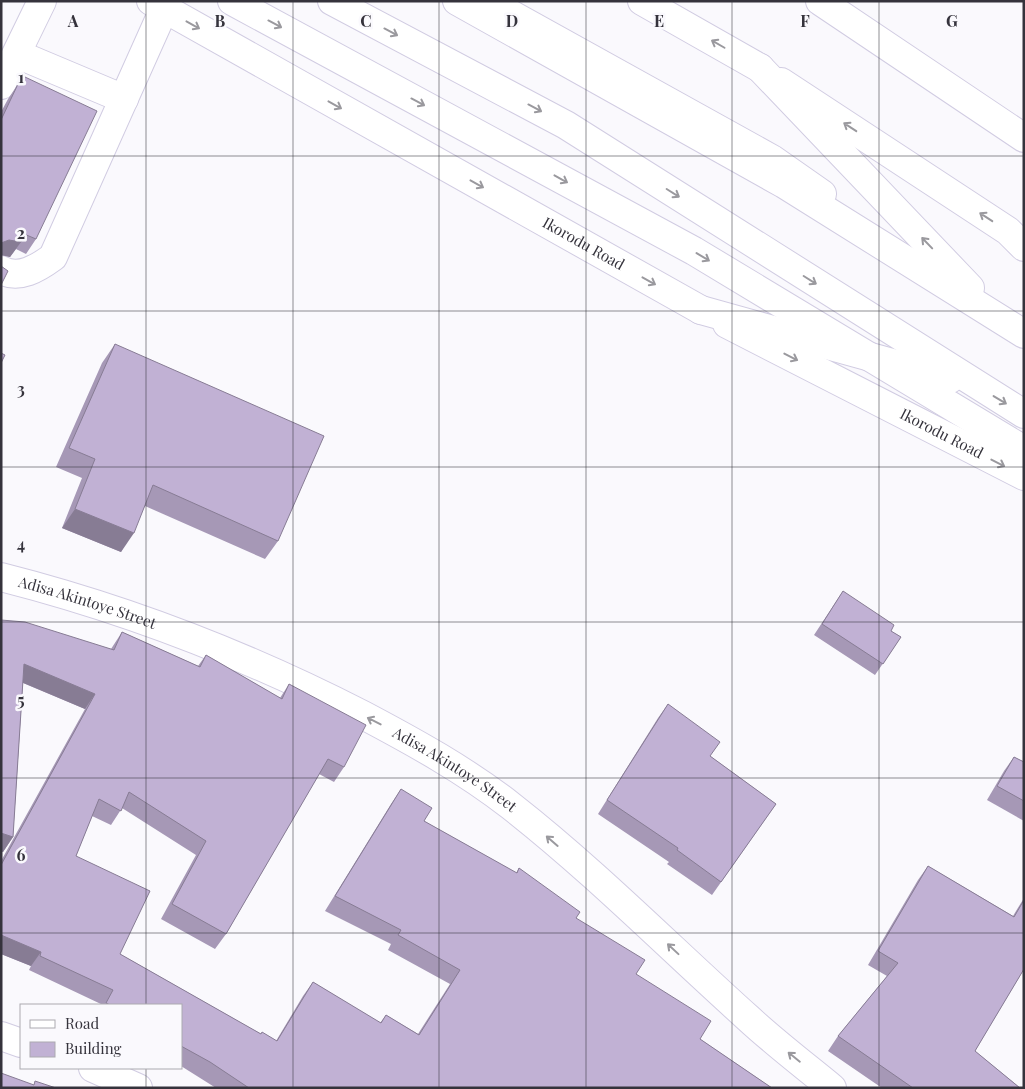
<svg xmlns="http://www.w3.org/2000/svg" width="1025" height="1089" font-family="'Playfair Display',serif">
  <style>
    .lines { fill: none; stroke-linecap: round; stroke-linejoin: round }
    .minor-casing { stroke: #d1cce2; stroke-width: 30 }
    .major-casing { stroke: #d1cce2; stroke-width: 30 }
    .highway-casing { stroke: #d1cce2; stroke-width: 30 }
    .minor { stroke: #fff; stroke-width: 28 }
    .major { stroke: #fff; stroke-width: 28 }
    .highway { stroke: #fff; stroke-width: 28 }
    .wall { fill: #a698b6 }
    .shaded-wall { fill: #877c94 }
    .building { fill: #c1b1d4; stroke: #877c94 }
    .oneway { stroke: #9a999e }
    .grid { fill: none; stroke: #35333c; stroke-width: 1; stroke-opacity: 0.55 }
    .labels { text-anchor: middle; stroke-width: 5; stroke-linejoin: round; paint-order: stroke }
    .street-label { font-size: 15px; fill: #35333c; stroke: #faf9fd }
    .grid-label { font-size: 16px; text-anchor: middle; font-weight: bold; fill: #35333c; stroke: #faf9fd; stroke-width: 5; stroke-linejoin: round; paint-order: stroke }
  </style>
  <rect width="100%" height="100%" fill="#faf9fd"/>
  <g class="lines">
    <g class="minor-casing">
      <g id="minor">
        <path d="M232,1l462,250 330,199"/>
        <path d="M487,1l285,158 50,35"/>
        <path d="M820,1l204,137"/>
        <path d="M17,54l107,45"/>
        <path d="M781,82l227,149 16,16"/>
        <path d="M1,85l41,-84"/>
        <path d="M1,270c18,10 37,-2 52,-13l111,-248"/>
        <path id="s1" d="M727,324l297,152"/>
        <path id="s2" d="M1,577c126,32 247,79 362,138 51,27 102,55 148,91 83,65 158,141 237,212 27,25 56,47 84,70"/>
        <path d="M1,1036l20,7"/>
        <path d="M93,1068l45,20"/>
      </g>
    </g>
    <g class="major-casing">
      <g id="major">
        <path id="s3" d="M151,1l550,309"/>
        <path d="M642,1l118,67"/>
      </g>
    </g>
    <g class="highway-casing">
      <g id="highway">
        <path d="M332,1l234,124 458,289"/>
        <path d="M457,1l327,183 240,150"/>
        <path d="M760,68l210,220"/>
        <path d="M701,310l249,69"/>
      </g>
    </g>
    <use href="#minor" class="minor"/>
    <use href="#major" class="major"/>
    <use href="#highway" class="highway"/>
  </g>
  <g class="wall">
    <path d="M18,84l18,155 -10,15 -10,-5 -6,8 -9,-2v-143l7,-13z"/>
    <path d="M115,344l163,197 -13,18 -120,-53 -24,46 -59,-24 20,-50 -26,-11 46,-104z"/>
    <path d="M843,591l48,40 10,6 -26,38 -61,-40z"/>
    <path d="M1,620l110,29 11,-17 76,34 8,-11 74,43 9,-14 55,83 -10,15 -15,-8 -93,160 -11,15 -54,-30 35,-64 -74,-47 -11,17 -19,-9 -16,40 44,98 141,80 15,7 27,-45 10,-14 67,41 6,-8 32,19 32,-50 -62,-34 3,-6 -66,-33 66,-107 10,-15 23,32 92,52 3,-5 57,50 60,56 64,65 72,49h-556l-35,-22v-61h-78l-74,-35 2,-4 -30,-12v-93l84,-152 -62,-26 -10,154 -10,15 -2,-1z"/>
    <path d="M668,704l42,52 66,48 -64,91 -45,-31 2,-2 -71,-48 60,-96z"/>
    <path d="M1014,757l10,5v59l-37,-21 17,-29z"/>
    <path d="M928,866l85,50 11,-18v71l-49,82 45,37h-138l-54,-37 10,-15 49,-60 -19,-11 50,-85z"/>
  </g>
  <g class="shaded-wall">
    <path d="M9,240l12,2 -11,15 -9,-2v-12z"/>
    <path d="M75,509l59,24 -13,19 -59,-24z"/>
    <path d="M24,664l71,30 -10,15 -71,-30z"/>
    <path d="M1,833l12,4 -10,15 -2,-1z"/>
    <path d="M1,935l40,17 -10,14 -30,-12z"/>
  </g>
  <g class="building">
    <path d="M25,77l72,34 -61,128 -12,-5 -3,8 -12,-2 -8,3v-123l17,-36z"/>
    <path d="M1,266l7,5 -7,14z"/>
    <path d="M115,344l209,92 -46,105 -125,-56 -19,48 -59,-24 20,-50 -26,-11z"/>
    <path d="M1,353l4,2 -4,8z"/>
    <path d="M843,591l51,34 -3,6 10,6 -18,27 -61,-40z"/>
    <path d="M1,620l24,2 89,28 8,-18 78,35 6,-12 76,44 7,-15 77,41 -22,42 -16,-8 -102,175 -54,-30 34,-63 -77,-49 -8,19 -22,-12 -23,57 74,35 -30,63 141,80 1,-2 15,9 36,-59 68,41 5,-8 33,20 41,-65 -62,-35 3,-5 -66,-34 66,-107 31,19 -8,13 93,52 2,-5 61,44 -4,6 69,42 -9,14 75,47 -11,18 72,49h-523l-39,-26 -29,-16v-41h-71l-4,-2 7,-13 -73,-34 1,-4 -40,-17v-70l94,-171 -71,-30 -11,173 -12,-4z"/>
    <path d="M668,704l52,38 -10,14 66,48 -55,78 -44,-32 1,-2 -71,-48z"/>
    <path d="M1014,757l10,5v39l-27,-15z"/>
    <path d="M928,866l86,51 10,-17v69l-49,82 45,37h-107l-75,-52 60,-73 -20,-12z"/>
    <path d="M1,1073l33,12 1,-4 21,7h-55z"/>
  </g>
  <defs><path id="oneway-shaft" d="M-6 0H5M1.5-3L5.5 0L1.5 3" fill="none" stroke-width="1.6" stroke-linecap="round" stroke-linejoin="round" transform="scale(1.25)"/></defs>
  <g class="oneway">
    <use href="#oneway-shaft" transform="translate(275 24) rotate(28)"/>
    <use href="#oneway-shaft" transform="translate(193 25) rotate(29)"/>
    <use href="#oneway-shaft" transform="translate(391 32) rotate(28)"/>
    <use href="#oneway-shaft" transform="translate(718 44) rotate(-150)"/>
    <use href="#oneway-shaft" transform="translate(418 102) rotate(28)"/>
    <use href="#oneway-shaft" transform="translate(335 105) rotate(29)"/>
    <use href="#oneway-shaft" transform="translate(535 108) rotate(28)"/>
    <use href="#oneway-shaft" transform="translate(850 127) rotate(-147)"/>
    <use href="#oneway-shaft" transform="translate(561 179) rotate(29)"/>
    <use href="#oneway-shaft" transform="translate(477 184) rotate(29)"/>
    <use href="#oneway-shaft" transform="translate(673 193) rotate(32)"/>
    <use href="#oneway-shaft" transform="translate(986 217) rotate(-147)"/>
    <use href="#oneway-shaft" transform="translate(927 243) rotate(-134)"/>
    <use href="#oneway-shaft" transform="translate(703 257) rotate(31)"/>
    <use href="#oneway-shaft" transform="translate(810 280) rotate(32)"/>
    <use href="#oneway-shaft" transform="translate(649 281) rotate(29)"/>
    <use href="#oneway-shaft" transform="translate(791 357) rotate(27)"/>
    <use href="#oneway-shaft" transform="translate(1000 400) rotate(31)"/>
    <use href="#oneway-shaft" transform="translate(998 463) rotate(27)"/>
    <use href="#oneway-shaft" transform="translate(374 721) rotate(-153)"/>
    <use href="#oneway-shaft" transform="translate(552 841) rotate(-139)"/>
    <use href="#oneway-shaft" transform="translate(673 949) rotate(-137)"/>
    <use href="#oneway-shaft" transform="translate(794 1057) rotate(-141)"/>
  </g>
  <path class="grid" d="M146,1v1004M293,1v1087M439,1v1087M586,1v1087M732,1v1087M879,1v1087M1,156h1023M1,311h1023M1,467h1023M1,622h1023M1,778h1023M1,933h1023M146,1068v20"/>
  <g class="labels">
    <g class="street-label">
      <text dy="5" stroke="none"><textPath href="#s3" startOffset="496">Ikorodu Road</textPath></text>
      <text dy="5" stroke="none"><textPath href="#s1" startOffset="241">Ikorodu Road</textPath></text>
      <text dy="5" stroke="none"><textPath href="#s2" startOffset="90">Adisa Akintoye Street</textPath></text>
      <text dy="5" stroke="none"><textPath href="#s2" startOffset="495">Adisa Akintoye Street</textPath></text>
    </g>
  </g>
  <g class="grid-label">
    <text x="73" y="27">A</text>
    <text x="220" y="27">B</text>
    <text x="366" y="27">C</text>
    <text x="512" y="27">D</text>
    <text x="659" y="27">E</text>
    <text x="805" y="27">F</text>
    <text x="952" y="27">G</text>
    <text x="21" y="83">1</text>
    <text x="21" y="239">2</text>
    <text x="21" y="395">3</text>
    <text x="21" y="550">4</text>
    <text x="21" y="706">5</text>
    <text x="21" y="861">6</text>
  </g>
  <rect width="1025" height="1089" fill="none" stroke="#35333c" stroke-width="5"/>
  <rect x="20" y="1004" width="162" height="65" fill="#faf9fd" stroke="#abaab0"/>
  <rect x="30" y="1020" width="25" height="8" fill="#ffffff" stroke="#abaab0"/>
  <text x="65" y="1029" font-size="15" fill="#35333c">Road</text>
  <rect x="30" y="1042" width="25" height="15" fill="#c1b1d4" stroke="#abaab0"/>
  <text x="65" y="1054" font-size="15" fill="#35333c">Building</text>
</svg>
